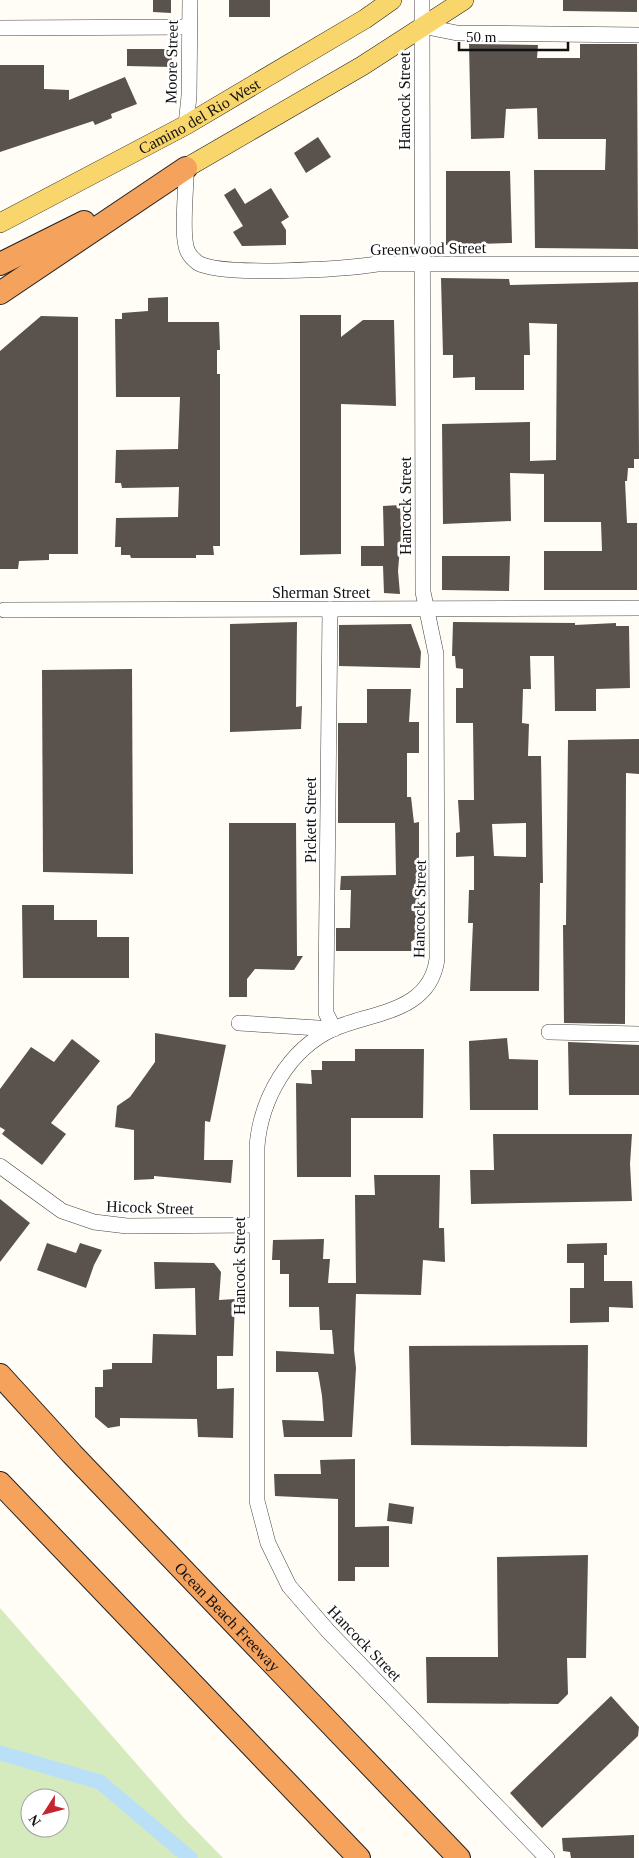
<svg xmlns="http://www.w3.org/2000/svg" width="639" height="1858" font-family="'Times New Roman',serif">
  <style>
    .green { fill: #d5ebbd; fill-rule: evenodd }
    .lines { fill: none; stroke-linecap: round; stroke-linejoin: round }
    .canal { stroke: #b9e0f7; stroke-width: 15 }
    .building { fill: #5a524d; fill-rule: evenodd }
    .minor-casing { stroke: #444; stroke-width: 16 }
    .major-casing { stroke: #222; stroke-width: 20 }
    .highway-casing { stroke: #222; stroke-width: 24 }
    .minor { stroke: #fff; stroke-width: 15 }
    .major { stroke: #f9d66b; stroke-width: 19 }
    .highway { stroke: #f5a25d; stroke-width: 22 }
    .labels { text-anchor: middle; stroke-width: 5; stroke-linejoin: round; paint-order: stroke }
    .street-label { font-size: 16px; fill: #111; stroke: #fff }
  </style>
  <rect width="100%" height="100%" fill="#fffdf5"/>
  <path class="green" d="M0,1608l184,210 39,40h-223zM30,1798h30v30h-30z"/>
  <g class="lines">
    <path class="canal" d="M0,1753l100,29 90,76"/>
  </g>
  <g class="building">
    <path d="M153,0h18v13l-18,-1z"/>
    <rect x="229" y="0" width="41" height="17"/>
    <path d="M563,0h74v12l-74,-1z"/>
    <path d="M469,44l69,1 -1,13h43v-14h57l1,205 -103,-1 -1,-78h71l1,-31h-68l-1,-31 -31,1 -2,29 -33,1z"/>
    <path d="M127,49h45v18l-45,-1z"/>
    <path d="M0,65h44v24l25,1v10l56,-23 12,27 -26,10 1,4 -17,7 -2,-4 -93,31z"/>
    <path d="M318,137l13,20 -25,16 -12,-20z"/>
    <path d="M446,171h64l2,72 -66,2z"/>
    <path d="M235,188l10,16 26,-16 18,29 -8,5 5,8v15l-44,1 -9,-14 10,-6 -19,-31z"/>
    <path d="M441,278l68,1 1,6 128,-3 1,177h-5v9h-6l-1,13h-2l2,42h10v67h-93v-39h58l-1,-29h-57v-48l-34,-1 1,48 -68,3 -1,-100 88,-2v39l26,-1 1,-136 -28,-1 1,32h-6v35h-49v-13l-22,1v-23h-10z"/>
    <path d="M168,297v25h51l1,28h-3v24h3v172h-7l1,9h-18v3h-65l-1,-3h-9v-8h-6l1,-29 62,-1 1,-30 -57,1 -1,-5h-6l1,-33 62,-1 2,-52h-64l-1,-78h7v-6l26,-2v-13z"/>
    <path d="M300,315h41v22l22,-17h31l2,86 -55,-2v150l-41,1z"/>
    <path d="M41,316l37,1v237h-29v6l-30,1 -1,8h-18v-218z"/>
    <path d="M400,505l2,41h-2l-2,25 2,23 -16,-1 -1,-27h-22v-20h23l-1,-40z"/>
    <path d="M442,556h68l-1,35 -67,-1z"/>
    <path d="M297,622l-1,85 6,-1 -1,23 -71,3v-108z"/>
    <path d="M453,622l122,1v2l41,-2v3h13l1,62 -34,1v22h-41l-1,-55h-24l1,33h-8l-1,34 7,1 -1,32h13l2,127h-3l-1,108h-69l3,-68h-5l1,-33h5v-34l-18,1v-24l4,-1 -2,-32h16l-1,-77h-17v-35h7v-19l-7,-1 -1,-12h-3zM526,823v34l-32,-1 -2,-32z"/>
    <path d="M411,624l10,28 -1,16 -81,-2v-41z"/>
    <path d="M132,669l1,205 -90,-2 -1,-202z"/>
    <path d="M367,689h44l-2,33h10v31h-12v44h4l3,26 5,-1v114l-8,6 1,9h-76v-23h14l1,-38h-11l1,-14 55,-1 -1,-52h-57v-100h29z"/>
    <path d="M639,739v35l-13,-1 -1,251 -61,-1 -1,-98h3l2,-185z"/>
    <path d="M229,823h67l1,133h6l-9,14 -39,-1 -8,10v18h-18z"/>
    <path d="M22,905h32v15h43v17h32v41h-106z"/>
    <path d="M155,1033l71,12 -16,77 -5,-1 -1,39h29l-2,23 -77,-7v3l-20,1v-50l-19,-3 2,-21 13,-9 25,-35z"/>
    <path d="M507,1038l2,21 29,1v50h-68l-1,-69z"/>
    <path d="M72,1039l28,22 -49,62 15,11 -24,31 -40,-31 3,-4 -5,-3v-38l31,-42 23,15z"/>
    <path d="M568,1042l71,3v50h-70z"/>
    <path d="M355,1049h69l-1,69h-72v59h-54l-1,-94 16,1 -1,-14h11v-9h33z"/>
    <path d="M493,1134h139l-2,30 2,37 -161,3 -1,-34h24z"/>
    <path d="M374,1175h66l-1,53h5l1,34 -22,-2 -2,35 -65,-1 -2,56 2,18 -4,69h-68l-2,-17 42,1 -2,-25 -4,-24h-42v-21l58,3 -2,-24h-12l-1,-23h-30v-33h-9v-14h-8l1,-20 51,-1 -1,20h7l-2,24h28l-1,-88h20z"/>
    <path d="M0,1199l30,24 -30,39z"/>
    <path d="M47,1243l29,10 4,-10 22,7 -8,15 -8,23 -49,-18z"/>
    <path d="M607,1243v12h-3v26h28l1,27 -24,-1v15l-39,1v-35h14v-25h-17v-19z"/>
    <path d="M154,1262l60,1 7,9 -2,28 16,-1 -2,57h-16v33l17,-1 -1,50 -35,-1 -1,-18 -77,-1v8l-12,2 -13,-11v-30h8v-17l9,-1v-6h40l1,-29 43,1 -1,-47 -40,1z"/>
    <path d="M588,1345l-1,102 -176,-2 -2,-99z"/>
    <path d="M355,1459v68l34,-1v41h-34v14h-17v-82l-63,-3 -1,-22h47l-1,-14z"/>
    <path d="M389,1503l25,4 -2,17 -25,-3z"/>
    <path d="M588,1555l-2,103h-19l1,36 -10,10 -131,-1 -1,-46h72l-1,-100z"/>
    <path d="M611,1696l28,31 -1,9 -96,92 -32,-35z"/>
    <path d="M634,1835v23h-63l-1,-6 -7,-1 -1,-13z"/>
  </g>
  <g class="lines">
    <g class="minor-casing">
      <g id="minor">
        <path d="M422,0l1,592 13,62 1,305c-7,54 -66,53 -104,70 -45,21 -72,70 -76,117v355l11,42 21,43 39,45 219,227"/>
        <path d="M422,26l35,7 182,2"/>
        <path d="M0,28l189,-1"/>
        <path d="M186,125l3,-29 1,-96"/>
        <path d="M186,168c1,19 -6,69 2,84 2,4 6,8 10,11 25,14 148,6 179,1h262"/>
        <path d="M4,610l635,-2"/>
        <path d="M239,1023l95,6 -8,-16v-22l4,-382"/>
        <path d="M549,1032l90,2"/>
        <path d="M0,1166l62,45 32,11 33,4 129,-1"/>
      </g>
    </g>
    <g class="major-casing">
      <g id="major">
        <path d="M186,168l176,-102 102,-66"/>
        <path id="s1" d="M0,223l186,-98 179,-106 27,-19"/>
      </g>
    </g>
    <g class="highway-casing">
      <g id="highway">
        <path d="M0,264l84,-42"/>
        <path d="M0,293l186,-125"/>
        <path id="s2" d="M0,1375l72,79 387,404"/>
        <path d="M0,1483l359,375"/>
      </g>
    </g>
    <use href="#minor" class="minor"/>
    <use href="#major" class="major"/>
    <use href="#highway" class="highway"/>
  </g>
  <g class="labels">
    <g class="street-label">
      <text transform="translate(171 62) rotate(-89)" y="6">Moore Street</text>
      <text transform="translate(404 101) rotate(-90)" y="6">Hancock Street</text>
      <text dy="6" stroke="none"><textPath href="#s1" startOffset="226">Camino del Rio West</textPath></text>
      <text transform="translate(428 248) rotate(-1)" y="6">Greenwood Street</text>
      <text transform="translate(405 506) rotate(-90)" y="6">Hancock Street</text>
      <text x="321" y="598">Sherman Street</text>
      <text transform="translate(310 820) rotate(-90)" y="6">Pickett Street</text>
      <text transform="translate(419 909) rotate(-89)" y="6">Hancock Street</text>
      <text transform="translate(150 1207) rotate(2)" y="6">Hicock Street</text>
      <text transform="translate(239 1266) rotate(-90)" y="6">Hancock Street</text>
      <text dy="6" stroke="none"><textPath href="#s2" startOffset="332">Ocean Beach Freeway</textPath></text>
      <text transform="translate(365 1643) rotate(46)" y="6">Hancock Street</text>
    </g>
  </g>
  <g transform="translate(45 1813) rotate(234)"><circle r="24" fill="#ffffff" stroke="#a0a0a0"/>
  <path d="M0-4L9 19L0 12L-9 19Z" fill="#c4262e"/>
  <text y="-8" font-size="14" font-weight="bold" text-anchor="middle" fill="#111111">N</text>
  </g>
  <path d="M459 42v8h109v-8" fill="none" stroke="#111111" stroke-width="2.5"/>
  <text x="466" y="42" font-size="15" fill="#111111" stroke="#ffffff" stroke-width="4" paint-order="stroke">50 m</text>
</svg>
